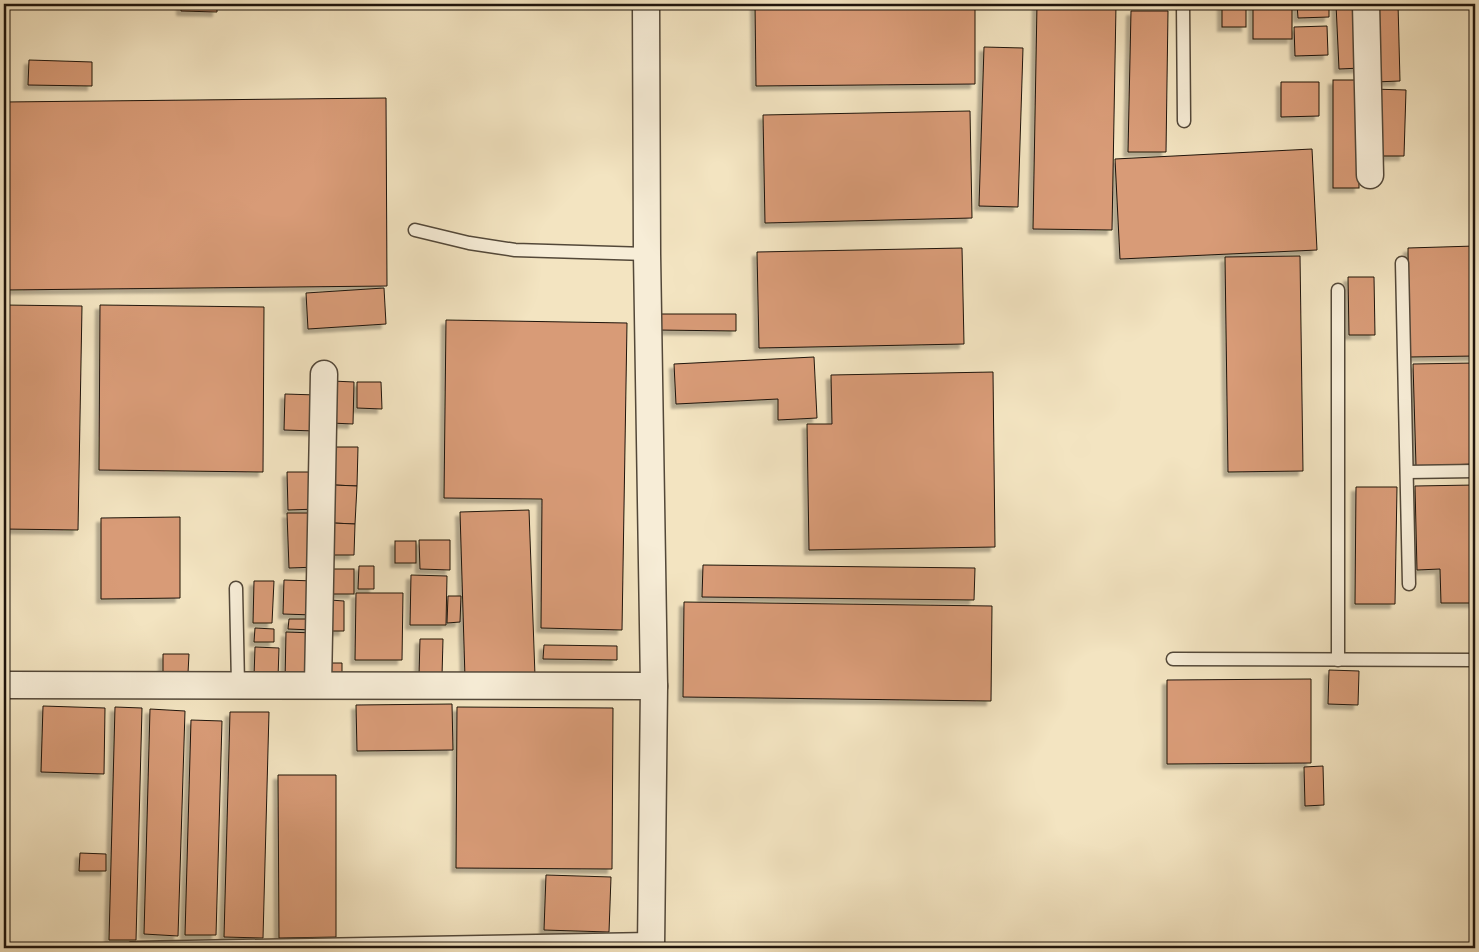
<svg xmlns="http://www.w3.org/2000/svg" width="1479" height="952" font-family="Alegreya,serif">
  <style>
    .building { fill: #d89b77; stroke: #1e140c; filter: url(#shadow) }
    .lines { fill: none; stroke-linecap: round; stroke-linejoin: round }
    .lane-casing { stroke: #534839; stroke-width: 15 }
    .street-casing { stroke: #534839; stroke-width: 29 }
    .lane { stroke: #f7edd7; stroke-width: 12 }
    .street { stroke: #f7edd7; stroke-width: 26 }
  </style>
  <defs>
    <filter id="shadow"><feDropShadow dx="-4.5" dy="4.5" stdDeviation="1" flood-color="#0004"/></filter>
  </defs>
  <rect width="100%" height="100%" fill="#f3e4c1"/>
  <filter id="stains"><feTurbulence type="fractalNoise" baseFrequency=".004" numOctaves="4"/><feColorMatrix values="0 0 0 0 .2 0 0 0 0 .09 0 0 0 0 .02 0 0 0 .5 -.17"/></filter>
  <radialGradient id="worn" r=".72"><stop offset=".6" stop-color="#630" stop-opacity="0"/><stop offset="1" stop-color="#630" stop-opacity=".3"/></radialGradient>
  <g class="building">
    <path d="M181,4h36v8l-36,-1z"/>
    <path d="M755,4h220v80l-219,2z"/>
    <path d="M1037,4h79v1z"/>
    <path d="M1037,4l79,1 -4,225 -79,-1z"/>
    <rect x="1222" y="4" width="24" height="23"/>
    <rect x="1253" y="4" width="39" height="1"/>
    <path d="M1297,4h32v13l-31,1z"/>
    <path d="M1336,4h23l2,64 -22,1z"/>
    <path d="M1398,4l2,77 -26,1 -3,-77z"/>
    <rect x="1253" y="5" width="39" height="34"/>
    <path d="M1131,11h37l-2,141h-38z"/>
    <path d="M1327,26l1,29 -33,1 -1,-29z"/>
    <path d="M984,47l39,1 -5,159 -39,-1z"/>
    <path d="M29,60l63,2v24l-64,-1z"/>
    <rect x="1333" y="80" width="26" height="108"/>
    <path d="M1281,82h38v34l-38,1z"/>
    <path d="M1372,89l34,1 -2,66h-34z"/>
    <path d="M386,98l1,188 -383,4v-188z"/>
    <path d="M970,111l2,107 -207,5 -2,-108z"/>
    <path d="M1312,149l5,101 -197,9 -5,-100z"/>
    <path d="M1475,246v110l-66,1 -1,-109z"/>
    <path d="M962,248l2,96 -205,4 -2,-96z"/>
    <path d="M1300,256l3,215 -75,1 -3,-215z"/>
    <path d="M1348,277h26l1,58h-26z"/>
    <path d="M384,288l2,36 -78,5 -2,-36z"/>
    <path d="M4,305l78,1 -4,224 -74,-1z"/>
    <path d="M100,305l164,2 -1,165 -164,-2z"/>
    <path d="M657,314h79v17l-79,-1z"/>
    <path d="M446,320l181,3 -5,307 -81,-2 1,-129 -98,-1z"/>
    <path d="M814,357l3,61 -39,2v-21l-102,5 -2,-40z"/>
    <path d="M1475,363v101l-59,2 -3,-102z"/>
    <path d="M993,372l2,175 -186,3 -2,-126h25l-1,-49z"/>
    <path d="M332,381l22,1 -1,42 -22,-1z"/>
    <path d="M357,382h24l1,27 -25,-1z"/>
    <path d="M285,394l32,1 -1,36 -32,-1z"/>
    <path d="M335,447h23l-1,39 -23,-1z"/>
    <path d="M287,472h30l1,37 -30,1z"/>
    <path d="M334,485l23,1 -2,38 -22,-1z"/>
    <path d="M1475,485v118h-34l-1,-34 -23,1 -2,-84z"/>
    <path d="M1356,487h41l-2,117h-40z"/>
    <path d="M529,510l6,166 -70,2 -5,-166z"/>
    <path d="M287,513h30l1,54 -29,1z"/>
    <path d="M180,517v81l-79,1v-81z"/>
    <path d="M333,523l22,1 -1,31h-22z"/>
    <path d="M419,540h31v30l-30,-1z"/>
    <rect x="395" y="541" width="21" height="22"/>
    <path d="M703,565l272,3 -1,32 -272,-3z"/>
    <path d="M359,566h15v23h-16z"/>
    <rect x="332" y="569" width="22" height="25"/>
    <path d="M411,575l36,1 -1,49h-36z"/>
    <path d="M284,580l31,1 -1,34 -31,-1z"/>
    <path d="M254,581h20l-2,42h-19z"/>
    <path d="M356,593h47l-1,67h-47z"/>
    <path d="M448,596h13l-1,26 -13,1z"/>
    <path d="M330,600l14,1v30h-15z"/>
    <path d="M684,602l308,4 -1,95 -308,-4z"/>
    <path d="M289,619h24v11l-25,-1z"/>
    <path d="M255,628l19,1v13h-20z"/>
    <path d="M286,632l29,1 -1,50 -29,-1z"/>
    <path d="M420,639h23l-1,37h-23z"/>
    <path d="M544,645l73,1v14l-74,-1z"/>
    <path d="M255,647l24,1 -1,30 -24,-1z"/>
    <path d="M163,654h26l-1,19 -25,-1z"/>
    <path d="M323,663h19v19l-19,-1z"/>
    <path d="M1329,670l30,1 -1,34 -30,-1z"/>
    <path d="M1311,679v84l-144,1v-84z"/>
    <path d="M452,704l1,46 -96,1 -1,-46z"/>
    <path d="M43,706l62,2 -1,66 -63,-2z"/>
    <path d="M115,707l27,1 -6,232h-27z"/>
    <path d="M457,707l156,1 -1,161 -156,-1z"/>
    <path d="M150,709l35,2 -7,225 -34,-2z"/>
    <path d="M230,712h39l-6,226 -39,-1z"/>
    <path d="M191,720l31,1 -6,214h-31z"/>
    <path d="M1323,766l1,39 -19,1 -1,-39z"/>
    <path d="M278,775h58v162l-57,1z"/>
    <path d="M80,853l26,1v17h-27z"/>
    <path d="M546,875l65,2 -2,55 -65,-2z"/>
  </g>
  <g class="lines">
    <g class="lane-casing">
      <g id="lane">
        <path d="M1183,4l1,117"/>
        <path d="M415,230l54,13 46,7 132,4"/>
        <path d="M1402,263l7,321"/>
        <path d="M1407,472l68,-1"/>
        <path d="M236,588l2,97"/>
        <path d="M1173,659l302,1"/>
        <path d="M1338,660v-370"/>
        <path d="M133,948l518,-9"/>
      </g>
    </g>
    <g class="street-casing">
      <g id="street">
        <path d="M646,4l1,250 7,432 -3,262"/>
        <path d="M1366,4l4,171"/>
        <path d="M4,685l650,1"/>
        <path d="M318,685l6,-311"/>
      </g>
    </g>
    <use href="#lane" class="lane"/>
    <use href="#street" class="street"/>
  </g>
  <rect width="1479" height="952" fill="none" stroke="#f3e4c1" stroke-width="20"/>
  <rect x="5" y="5" width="1469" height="942" fill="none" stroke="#1e140c" stroke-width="2.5"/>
  <rect x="10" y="10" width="1459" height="932" fill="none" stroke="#1e140c"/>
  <rect width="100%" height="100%" filter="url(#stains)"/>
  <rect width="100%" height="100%" fill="url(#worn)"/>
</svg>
